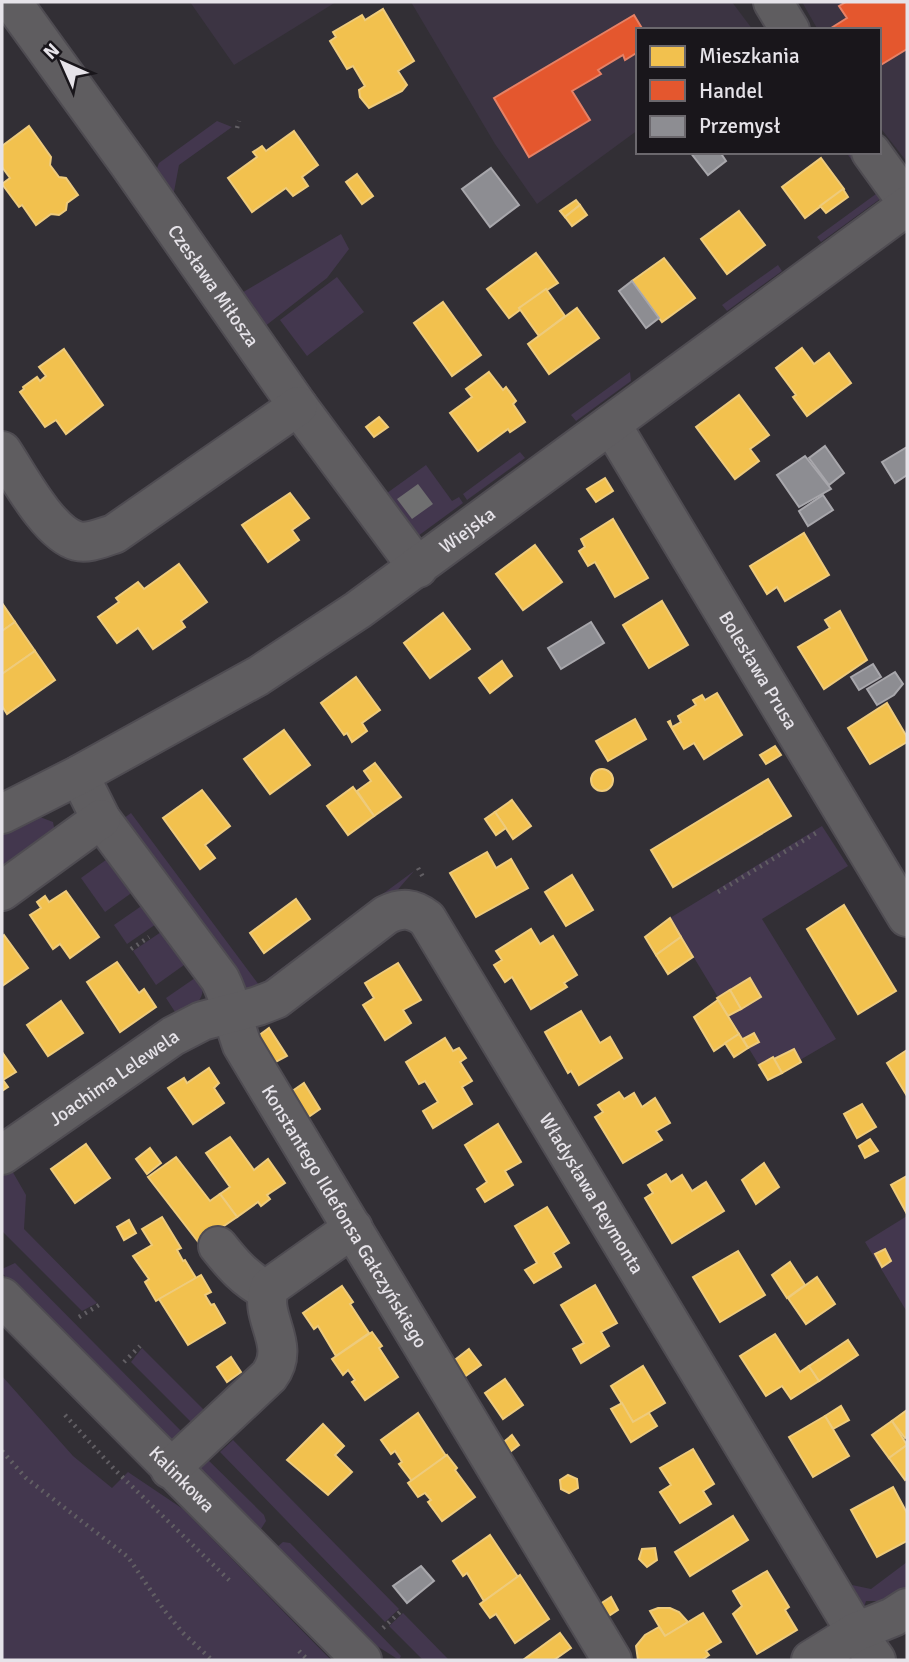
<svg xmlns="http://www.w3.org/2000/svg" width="909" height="1662" font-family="Signika,sans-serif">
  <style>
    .built { fill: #3c3443 }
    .green { fill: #43374e }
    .homes { fill: #f2c14e; stroke: #eecb7c; stroke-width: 2 }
    .shops { fill: #e4572e; stroke: #e58166; stroke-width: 2 }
    .industry { fill: #8d8d92; stroke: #a8a7ac; stroke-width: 2 }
    .building { fill: #6f6f70 }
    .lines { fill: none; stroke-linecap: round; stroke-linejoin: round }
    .minor-casing { stroke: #4f4c52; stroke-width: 42 }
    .path { stroke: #625f64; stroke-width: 4.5; stroke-dasharray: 2 5; stroke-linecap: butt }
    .minor { stroke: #5f5d60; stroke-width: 38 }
    .labels { text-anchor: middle; stroke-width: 7; stroke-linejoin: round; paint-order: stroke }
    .street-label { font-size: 19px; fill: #e6e3e9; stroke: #19161b }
  </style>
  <rect width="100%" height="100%" fill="#322f35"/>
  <g class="built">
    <path d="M190,2h146l-102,63z"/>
    <path d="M411,2h321l21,28h-115v100l-101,74 -42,-60z"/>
    <path d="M802,2h105v160l-28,-36v-96h-61z"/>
  </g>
  <g class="green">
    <path d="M217,121l15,6 -53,38 -6,32 67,97 101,-60 8,15 -22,29 -63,49 123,166 39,-28 26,36 7,-4 4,6 -45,33 -12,-5 -6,-6 -148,-204 -7,1 -11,-16 3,-5 -80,-112 -3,-13 5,-13z"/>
    <path d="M846,152h7l27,40v7l-59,43 -4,-5 59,-43z"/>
    <path d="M778,265l4,6 -55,40 -5,-6z"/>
    <path d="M337,277l27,35 -57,44 -27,-36z"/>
    <path d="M630,372l1,9 -55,40 -5,-6z"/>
    <path d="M520,452l5,6 -58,42 -4,-6z"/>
    <path d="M131,813l128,172 155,-114 -20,23 -132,98 -16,-2 -126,-169z"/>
    <path d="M40,817l13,5 3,16 -54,39v-42z"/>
    <path d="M822,826l26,40 -86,53 74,120 -36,21 1,2 -33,18 -98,-162z"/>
    <path d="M110,857l22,30 -2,7 -25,18 -24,-34z"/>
    <path d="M140,907h7l12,15 -32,22 -13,-19z"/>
    <path d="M164,930l22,28 -2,7 -28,20 -23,-34z"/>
    <path d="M195,978h5c9,20 -6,29 -21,40l-13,-20z"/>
    <path d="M11,1169l15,26 -2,34 73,74 -15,8 -80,-80v-60z"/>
    <path d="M907,1216v96l-42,-70z"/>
    <path d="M15,1263l173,175 -12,8 -174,-173v-4z"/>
    <path d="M142,1348l66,66 -10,15 -67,-67z"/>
    <path d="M2,1376l71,80 39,32 16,-16 55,37 148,151h-329z"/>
    <path d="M233,1440l166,169 -14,13 -165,-170z"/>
    <path d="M199,1451l65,64 2,6 -7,11 -69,-73z"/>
    <path d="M283,1542l7,1 111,113 -2,4 -36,-23 -87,-89z"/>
    <path d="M907,1562v31l-26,8h-15l-2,6 -12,-22 19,4z"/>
    <path d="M403,1613l46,47h-26l-34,-34z"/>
  </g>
  <g class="homes">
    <path d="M383,9l31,52 -16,10 9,14 -5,6 -33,17 -9,-11 -1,-7 6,-4 -12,-20 -6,3 -17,-28 6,-4 -3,-5 29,-17 3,5z"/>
    <path d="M29,126l22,31 -1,8 9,12 7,1 12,17 -11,8 -1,7 -7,5 -8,-1 -15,11 -14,-20 -3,2 -17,-23 8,-6 -8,-11v-21z"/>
    <path d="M294,131l24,34 -16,12 6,9 -15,10 -7,-8 -34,24 -24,-34 29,-21 -4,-5 9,-6 4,5z"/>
    <path d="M821,158l23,31 -39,29 -23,-31z"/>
    <path d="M357,174l16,22 -11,8 -16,-22z"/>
    <path d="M843,189l5,8 -22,16 -6,-7z"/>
    <path d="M576,200l4,5 -15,12 -5,-6z"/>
    <path d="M580,205l7,10 -15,11 -7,-9z"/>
    <path d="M739,211l26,34 -38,29 -26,-35z"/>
    <path d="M536,253l22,30 -39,25 1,2 -11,8 -22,-29z"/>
    <path d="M664,258l31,40 -33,24 -30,-41z"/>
    <path d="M546,289l19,27 -26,20 -20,-28z"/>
    <path d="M443,302l38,53 -29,21 -38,-53z"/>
    <path d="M577,308l22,30 -50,36 -21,-30z"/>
    <path d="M802,348l12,16 15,-11 22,30 -44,33 -14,-19 3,-2 -20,-27z"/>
    <path d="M64,349l39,56 -37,29 -10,-14 -11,7 -25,-35 4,-3 -1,-2 14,-10 3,4 6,-5 -7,-9z"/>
    <path d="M489,372l14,18 3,-3 10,14 -3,3 12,18 -15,10 -2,-3 -30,22 -28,-38 22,-16 -6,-8z"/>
    <path d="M739,395l30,40 -19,14 9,12 -24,18 -39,-52z"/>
    <path d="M379,417l9,10 -14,10 -8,-10z"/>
    <path d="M605,478l8,13 -17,11 -9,-13z"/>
    <path d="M290,493l19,25 -17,12 7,10 -31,22 -26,-37z"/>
    <path d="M613,519l35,59 -33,19 -20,-35 -7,4 -9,-15 6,-4 -4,-8z"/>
    <path d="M804,533l25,42 -44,26 -8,-14 -10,7 -17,-28z"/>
    <path d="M535,545l27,37 -39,28 -27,-36z"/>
    <path d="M179,564l28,38 -26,19 4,6 -32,22 -15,-21 -21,15 -19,-26 21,-15 -3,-4 22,-16 6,7z"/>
    <path d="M662,601l26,44 -39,23 -26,-43z"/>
    <path d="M2,603l13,19 -13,9z"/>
    <path d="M840,611l27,49 -43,29 -26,-42 32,-19 -5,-8z"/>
    <path d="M443,613l27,36 -40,29 -26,-35z"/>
    <path d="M15,622l20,29 -33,23v-43z"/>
    <path d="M35,651l20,29 -48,34 -5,-8v-32z"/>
    <path d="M502,661l10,15 -22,17 -11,-15z"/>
    <path d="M356,677l24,33 -18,13 5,8 -15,11 -5,-9 -3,2 -23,-32z"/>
    <path d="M717,693l25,42 -38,24 -10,-16 -10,6 -16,-27 2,-1 2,6 9,-5 -3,-6 18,-11 -3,-5 9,-5 3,5z"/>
    <path d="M887,703l20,34v5l-37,22 -22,-36z"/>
    <path d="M635,719l11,20 -38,22 -12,-20z"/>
    <path d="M284,730l26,35 -40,29 -26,-35z"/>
    <path d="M775,746l6,9 -15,9 -6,-9z"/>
    <path d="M375,763l26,34 -27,19 -17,-25 14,-10 -7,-10z"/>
    <circle cx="602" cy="780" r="11"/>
    <path d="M768,779l23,37 -118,71 -22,-37z"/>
    <path d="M353,787l21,29 -26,19 -21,-29z"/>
    <path d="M202,790l28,36 -25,19 10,13 -15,11 -37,-51z"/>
    <path d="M512,800l19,26 -18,13 -18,-27z"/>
    <path d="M495,812l11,16 -10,7 -11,-16z"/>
    <path d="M487,852l9,16 15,-9 17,29 -52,29 -26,-44z"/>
    <path d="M572,875l21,35 -27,16 -21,-34z"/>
    <path d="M66,891l33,46 -29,21 -10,-14 -7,5 -23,-34 11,-7 -4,-6 8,-6 4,6z"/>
    <path d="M296,899l14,20 -46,34 -14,-20z"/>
    <path d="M844,905l52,86 -38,23 -51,-85z"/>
    <path d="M670,918l11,19 -25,18 -11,-18z"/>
    <path d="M531,929l9,15 13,-8 24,39 -13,8 3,4 -36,22 -19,-32 -7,5 -11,-17 8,-5 -6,-9z"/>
    <path d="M4,935l24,33 -26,18v-49z"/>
    <path d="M681,937l12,20 -25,17 -12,-19z"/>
    <path d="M117,962l22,31 5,-4 12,18 -36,25 -33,-50z"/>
    <path d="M398,963l23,37 -18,10 8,13 -26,17 -22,-35 11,-7 -9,-15z"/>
    <path d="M750,978l11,19 -20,12 -11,-19z"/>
    <path d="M730,990l11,19 -13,7 -11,-18z"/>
    <path d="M718,1000l21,34 -25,17 -20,-34z"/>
    <path d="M61,1001l22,32 -35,23 -21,-31z"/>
    <path d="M581,1011l19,32 10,-6 12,21 -43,27 -8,-14 -3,2 -23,-41z"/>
    <path d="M269,1028l18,28 -17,9 -16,-26z"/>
    <path d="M754,1033l5,9 -11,6 -5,-9z"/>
    <path d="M739,1034l9,14 -14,9 -9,-14z"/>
    <path d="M445,1038l8,13 6,-3 7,10 -6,4 12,19 -10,6 10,17 -39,24 -10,-17 15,-9 -13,-21 -6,3 -13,-22z"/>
    <path d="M794,1049l7,13 -19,11 -8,-14z"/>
    <path d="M907,1050v46l-20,-33z"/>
    <path d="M2,1052l14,20 -13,8 5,7 -6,4z"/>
    <path d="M773,1057l9,16 -14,7 -9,-15z"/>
    <path d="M209,1068l10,15 -5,5 10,15 -31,21 -25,-36 16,-10 3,5z"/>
    <path d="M304,1083l16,26 -16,11 -16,-26z"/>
    <path d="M619,1092l5,7 10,-6 8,14 13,-9 15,25 -14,8 6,9 -39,23 -28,-46 8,-5 -5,-7z"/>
    <path d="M862,1104l14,23 -19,11 -13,-24z"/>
    <path d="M498,1124l23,38 -16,9 8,14 -28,17 -8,-13 10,-7 -22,-37z"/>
    <path d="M230,1137l24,33 14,-11 17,24 -18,12 3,4 -9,7 -3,-4 -21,15 -17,-23 10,-7 -24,-34z"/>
    <path d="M870,1139l8,12 -13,7 -6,-12z"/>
    <path d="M86,1144l24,34 -35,25 -24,-34z"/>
    <path d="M150,1148l11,15 -14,11 -11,-15z"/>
    <path d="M176,1157l34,44 10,-7 17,23 -38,26 -51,-66z"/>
    <path d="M764,1163l15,24 -23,17 -14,-24z"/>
    <path d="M666,1174l5,8 11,-7 10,16 14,-9 18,29 -52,32 -27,-45 8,-5 -5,-8z"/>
    <path d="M907,1176v38l-16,-29z"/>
    <path d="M547,1207l22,36 -16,10 8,14 -27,16 -9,-13 12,-7 -22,-37z"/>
    <path d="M162,1217l19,31 -4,2 6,11 2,-1 11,18 -40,23 -11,-19 4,-3 -16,-23 19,-11 -10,-16z"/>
    <path d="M129,1220l7,13 -12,7 -7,-13z"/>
    <path d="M885,1249l6,12 -9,6 -7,-13z"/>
    <path d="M738,1251l27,44 -45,27 -27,-45z"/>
    <path d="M790,1262l15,23 -18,13 -15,-23z"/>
    <path d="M201,1275l10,17 -6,3 6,10 3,-1 11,19 -37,22 -29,-46z"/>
    <path d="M817,1277l18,27 -29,20 -18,-26z"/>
    <path d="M595,1285l22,38 -16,9 8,14 -28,17 -8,-14 11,-6 -23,-38z"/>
    <path d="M342,1286l11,16 -3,2 19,29 -33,23 -18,-30 -4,3 -11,-16z"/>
    <path d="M372,1332l10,14 -3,2 19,29 -33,23 -13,-18 3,-2 -7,-10 -5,5 -11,-16z"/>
    <path d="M775,1334l25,38 9,-6 10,15 -28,18 -9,-13 -16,10 -26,-40z"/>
    <path d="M848,1340l10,15 -39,26 -10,-15z"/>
    <path d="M469,1349l12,16 -18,13 -12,-15z"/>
    <path d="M231,1357l10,15 -14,10 -10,-15z"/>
    <path d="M643,1366l22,37 -32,19 -22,-36z"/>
    <path d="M505,1379l18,26 -20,14 -18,-26z"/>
    <path d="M622,1403l11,19 16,-9 8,13 -26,16 -20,-33z"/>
    <path d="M841,1406l8,14 -16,9 -8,-13z"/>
    <path d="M907,1410v27l-2,1 -13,-17z"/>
    <path d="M418,1413l28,43 -34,25 -13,-17 3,-2 -7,-11 -4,3 -10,-14z"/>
    <path d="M825,1416l24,40 -36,21 -24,-40z"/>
    <path d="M892,1421l15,24 -18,13 -17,-23z"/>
    <path d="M323,1424l21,22 -9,9 17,17 -24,23 -41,-35z"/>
    <path d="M512,1435l7,10 -13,10 -7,-9z"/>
    <path d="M907,1445v33l-2,2 -16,-22z"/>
    <path d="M693,1449l21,35 -11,7 8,13 -31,19 -20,-31 11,-7 -11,-17z"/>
    <path d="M447,1455l10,13 -2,2 20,27 -33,24 -14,-19 3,-2 -6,-7 -7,4 -10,-14z"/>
    <path d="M568,1475l9,4 1,9 -9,5 -8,-4 -1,-9z"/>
    <path d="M893,1487l14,26v28l-30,16 -26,-47z"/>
    <path d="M733,1516l15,24 -58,36 -15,-24z"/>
    <path d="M490,1535l28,42 -34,24 -17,-28 -4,3 -10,-15z"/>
    <path d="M655,1548l2,12 -10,7 -8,-8 3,-10z"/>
    <path d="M767,1571l22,36 -4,3 12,20 -40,24 -24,-40 9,-8 -9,-15z"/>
    <path d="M520,1575l29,44 -34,24 -19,-29 -6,4 -10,-14z"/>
    <path d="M611,1597l7,13 -14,9 -7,-13z"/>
    <path d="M658,1608h12l9,4 9,10 -23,14 -15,-25z"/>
    <path d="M703,1613l18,29 -15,9 3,4 -7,5h-64l-2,-14 9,-11 14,-8 6,9z"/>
    <path d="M560,1633l11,15 -17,12h-31z"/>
  </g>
  <g class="shops">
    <path d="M846,2h61v47l-28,17v-36h-51l19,-12 -8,-12z"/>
    <path d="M634,15l9,15h-5v22l-13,8 -2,-5 -25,15 3,4 -29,17 18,29 -61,37 -35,-59z"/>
  </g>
  <g class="industry">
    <path d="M690,152h30l6,9 -18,14z"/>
    <path d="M491,168l28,37 -29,22 -28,-38z"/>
    <path d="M632,281l27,37 -13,10 -27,-37z"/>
    <path d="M825,446l19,27 -15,12 -20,-27z"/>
    <path d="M907,447v28l-12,8 -13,-21z"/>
    <path d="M805,456l26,33 -32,18 -22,-32z"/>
    <path d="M823,495l10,15 -25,16 -9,-15z"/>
    <path d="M591,622l13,21 -43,26 -13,-21z"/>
    <path d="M873,664l8,13 -22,13 -8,-13z"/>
    <path d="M895,672l8,12 -9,11 -17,10 -10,-16z"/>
    <path d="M421,1566l13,15 -27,22 -14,-17z"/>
  </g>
  <path class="building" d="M418,484l15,20 -21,15 -15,-20z"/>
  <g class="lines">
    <g class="minor-casing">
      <g id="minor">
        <path id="s1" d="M12,2l117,162 169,242 120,162"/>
        <path d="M773,2l17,28"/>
        <path d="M871,152l36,50"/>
        <path id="s2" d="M611,424l296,493"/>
        <path d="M2,451c16,24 46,82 75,90 12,3 26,-4 37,-7l184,-128"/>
        <path id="s3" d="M79,775l22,44 119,160c12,23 13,43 22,66l370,615"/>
        <path id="s4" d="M2,814l77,-39 179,-99 100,-66 549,-404"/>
        <path d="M2,891l99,-72"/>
        <path id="s5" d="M2,1155l171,-119 29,-15 56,-15 18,-7 110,-84c16,-8 27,-7 41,4l429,713 20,28"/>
        <path d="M218,1246c15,19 28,34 50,45"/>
        <path id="s6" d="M2,1297l360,363"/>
        <path d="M170,1469l99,-93c24,-32 -12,-59 1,-89l83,-59"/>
        <path d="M811,1660l45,-28 37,-15 14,-9"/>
      </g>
    </g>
    <g class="path">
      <path d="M237,128l2,-7"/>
      <path d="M418,868l5,9"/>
      <path d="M718,892l98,-59"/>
      <path d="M131,949l18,-12"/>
      <path d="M79,1317l20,-12"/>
      <path d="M124,1362l16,-16"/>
      <path d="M65,1415l50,55 116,112"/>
      <path d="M2,1451l24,27 102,79 36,53 19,23 29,27"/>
      <path d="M383,1628l18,-17"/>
      <path d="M299,1651l9,9"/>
    </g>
    <use href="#minor" class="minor"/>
  </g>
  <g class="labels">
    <g class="street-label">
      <text dy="7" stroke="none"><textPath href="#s1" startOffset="348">Czesława Miłosza</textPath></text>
      <text dy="7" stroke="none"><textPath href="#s4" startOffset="546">Wiejska</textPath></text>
      <text dy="7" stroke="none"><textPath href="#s2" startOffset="287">Bolesława Prusa</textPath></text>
      <text dy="7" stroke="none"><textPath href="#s5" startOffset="136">Joachima Lelewela</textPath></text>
      <text dy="7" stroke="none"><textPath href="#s5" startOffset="821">Władysława Reymonta</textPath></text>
      <text dy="7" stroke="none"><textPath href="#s3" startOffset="518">Konstantego Ildefonsa Gałczyńskiego</textPath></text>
      <text dy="7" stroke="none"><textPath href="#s6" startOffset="256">Kalinkowa</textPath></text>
    </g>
  </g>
  <rect width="909" height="1662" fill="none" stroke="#e6e3e9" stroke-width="7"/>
  <rect x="636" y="28" width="245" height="126" fill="#19161b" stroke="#6b686d" stroke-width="2"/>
  <rect x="650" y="46" width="35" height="21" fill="#f2c14e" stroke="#6b686d" stroke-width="2"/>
  <text x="699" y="63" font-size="21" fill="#e6e3e9">Mieszkania</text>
  <rect x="650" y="80" width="35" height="21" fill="#e4572e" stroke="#6b686d" stroke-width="2"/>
  <text x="699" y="98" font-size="21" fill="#e6e3e9">Handel</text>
  <rect x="650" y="116" width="35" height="21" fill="#8d8d92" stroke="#6b686d" stroke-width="2"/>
  <text x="699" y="133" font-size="21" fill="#e6e3e9">Przemysł</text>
  <g transform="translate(63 63) rotate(315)" stroke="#19161b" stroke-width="5" paint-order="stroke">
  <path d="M0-5L12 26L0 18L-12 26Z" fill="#e6e3e9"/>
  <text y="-10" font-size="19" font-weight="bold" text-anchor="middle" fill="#e6e3e9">N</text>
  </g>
</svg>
